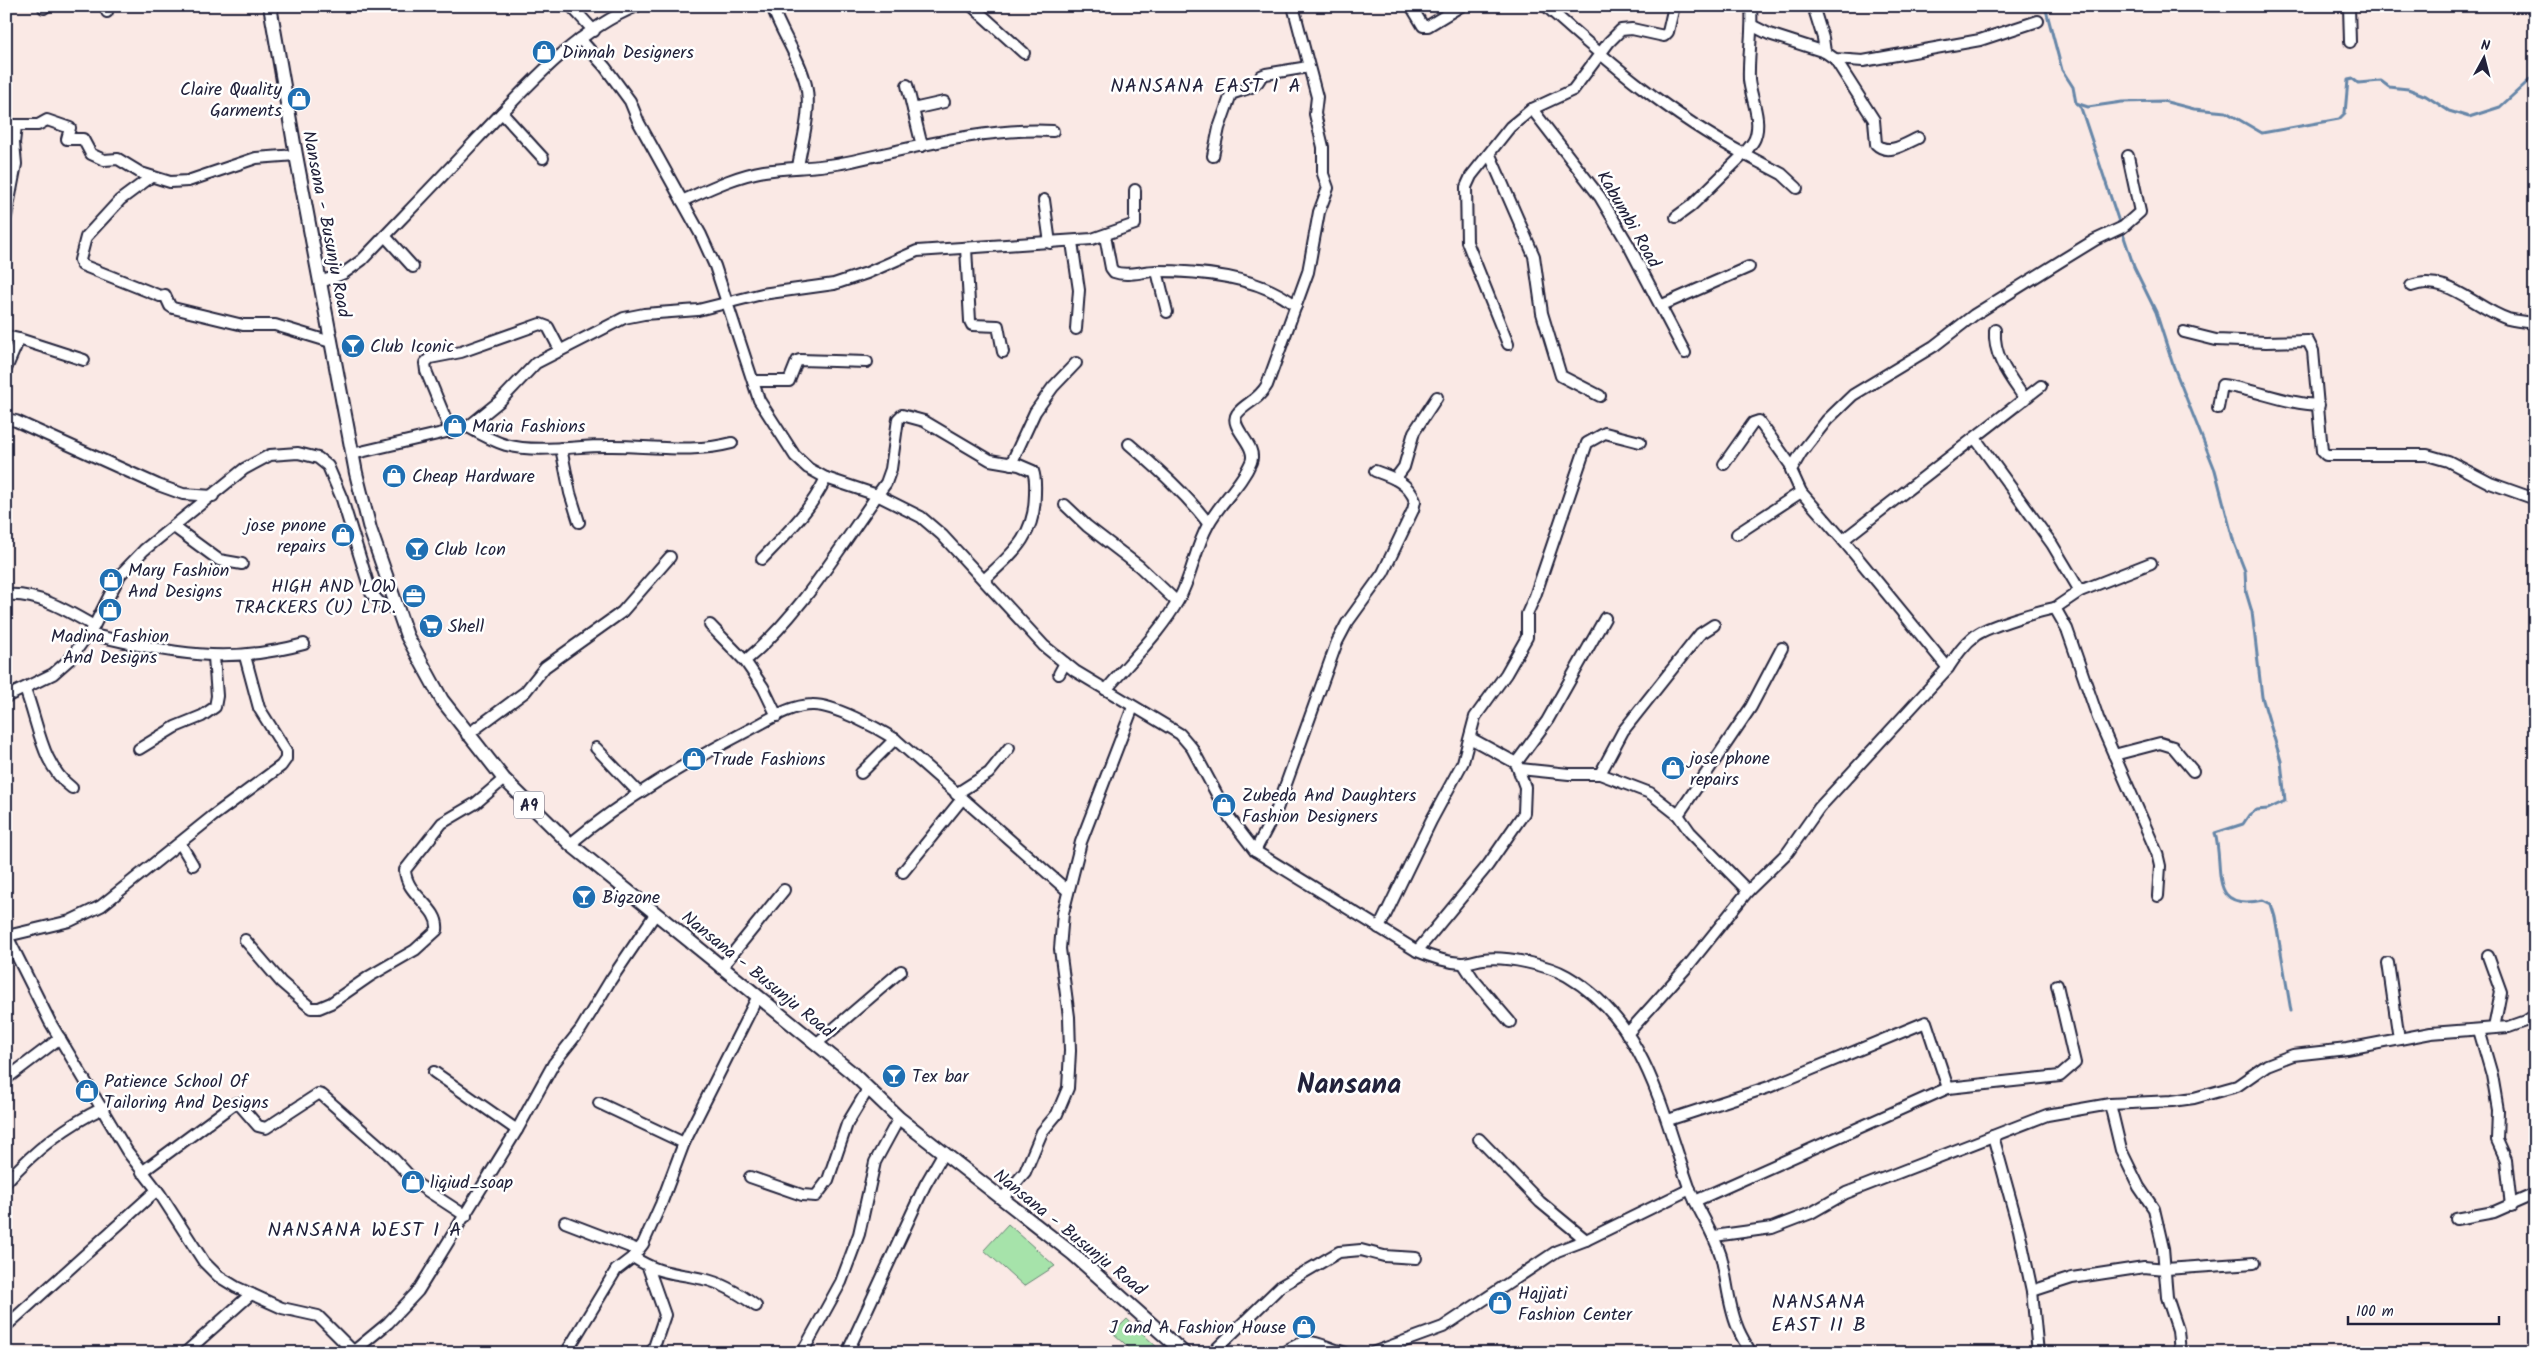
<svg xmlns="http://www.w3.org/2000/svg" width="2541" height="1359" font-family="Kalam,sans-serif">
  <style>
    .green { fill: #a6e3aa; stroke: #648272 }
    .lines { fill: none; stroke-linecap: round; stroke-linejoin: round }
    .stream { stroke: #6686a8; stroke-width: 3 }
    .minor-casing { stroke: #22223b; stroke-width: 14 }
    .major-casing { stroke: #22223b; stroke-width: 16 }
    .minor { stroke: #fff; stroke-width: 10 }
    .major { stroke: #fff; stroke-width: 12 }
    .labels { text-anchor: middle; stroke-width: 5; stroke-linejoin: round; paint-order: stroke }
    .shield { fill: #fff; stroke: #646476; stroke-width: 1 }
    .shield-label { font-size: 16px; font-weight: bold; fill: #22223b }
    .poi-label { font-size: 18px; fill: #22223b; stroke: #fff; text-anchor: start }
    .street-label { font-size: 18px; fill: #22223b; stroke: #fff }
    .quarter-label { font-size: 20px; letter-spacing: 1px; fill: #22223b; stroke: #fff }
    .town-label { font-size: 28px; font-weight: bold; fill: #22223b; stroke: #fff }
  </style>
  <rect width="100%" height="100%" fill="#fae9e5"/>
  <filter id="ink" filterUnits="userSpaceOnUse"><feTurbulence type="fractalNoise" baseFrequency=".02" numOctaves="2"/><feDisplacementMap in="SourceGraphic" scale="10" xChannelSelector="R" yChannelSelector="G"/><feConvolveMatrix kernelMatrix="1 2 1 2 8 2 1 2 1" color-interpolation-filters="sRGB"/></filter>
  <g filter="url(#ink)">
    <g class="green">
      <path d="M1008,1224l47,42 -31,20 -40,-36z"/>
      <path d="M1127,1319l33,31v3h-25l-22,-20z"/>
    </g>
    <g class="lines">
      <g class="stream">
        <path d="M2045,6l17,64 11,17 3,16 5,5 53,159 22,45 17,53 42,105 19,73 11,28 1,21 6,20 10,85 19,64 4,40 -17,8 -12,1 -7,5 -6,9 -28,9c10,36 -8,79 48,67l8,4 4,13 16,94"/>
        <path d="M2076,103l12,4 34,-5 41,-1 31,8 32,3 36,21 77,-14 6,-6 3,-33 5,-1 5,4 23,-2 8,6 19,2 18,7 23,15 20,6 31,-10 35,-32"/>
      </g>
      <g class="minor-casing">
        <g id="minor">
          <path d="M571,6l23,25"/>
          <path d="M772,6c9,27 28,52 34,79 6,26 -4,56 -8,82"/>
          <path d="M972,6l52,47"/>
          <path d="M1411,6l12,20h5l33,-20"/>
          <path d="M1546,6c62,56 124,109 198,148 3,-5 9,-10 11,-16 7,-18 -4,-40 -6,-58 -1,-25 4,-49 2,-74"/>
          <path d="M1813,6l10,32 2,14"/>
          <path d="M2349,6l1,36"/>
          <path d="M44,8l1,-2"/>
          <path d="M107,12l1,-6"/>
          <path d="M1753,26l16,8 56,18 10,7 28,2 117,-21 58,-19"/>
          <path d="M580,39l25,28 25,34 9,22 62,112 14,31 44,134 36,56 13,12 18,10 51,17 44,22 21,18 102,111 31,25 105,63 12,14 37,69 26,34 162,100c14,6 28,11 44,12 7,0 15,-3 22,-4 23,-3 65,6 84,17 79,46 94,133 122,211 9,24 24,44 32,69 6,23 7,48 16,70 3,9 9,18 14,27"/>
          <path d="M1835,59l39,61 2,24c12,12 29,0 42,-6"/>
          <path d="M907,85l15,61"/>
          <path d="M913,109l31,-7"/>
          <path d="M1532,109l68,88 28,47 57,109"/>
          <path d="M502,113l41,45"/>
          <path d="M6,125h32l9,-5 23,8 -3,11h16l8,15 13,6 14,-1 23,14 29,9 18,-1 68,-23 40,-3"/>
          <path d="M1490,155l44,101 8,57 19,63 39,20"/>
          <path d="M1213,156l6,-28 12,-34c12,-5 26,-5 30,-18l5,-2 42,-7"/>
          <path d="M151,177l-31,23 -34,37 -6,23 2,5 78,31 5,-1 5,11 3,2 70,17h32l56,17"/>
          <path d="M1044,200l6,43"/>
          <path d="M682,201c27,-12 53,-25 82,-30 27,-4 56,-3 83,-9 65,-14 139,-35 206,-31"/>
          <path d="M6,217l10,-53 -2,-21 2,-17"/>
          <path d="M1676,217l15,-11 53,-52 38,20 15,14"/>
          <path d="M385,236l28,31"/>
          <path d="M1105,236l6,32 3,4c13,5 29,-1 42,-1 45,0 105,6 140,35"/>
          <path d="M1072,242l7,48 -3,39"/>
          <path d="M966,248l4,73 2,4 26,1 5,26"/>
          <path d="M1157,271l10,41"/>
          <path d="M321,282l23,-9 18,-13c38,-40 77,-80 115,-121 46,-48 97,-108 160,-133"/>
          <path d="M2411,286c35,-14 65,23 97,33 8,2 18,3 27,4"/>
          <path d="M1660,306l89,-39"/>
          <path d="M1995,330c-2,27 15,47 30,69"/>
          <path d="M2184,332l32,8 50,2 42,-1 5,10 9,100 4,4h101l21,6 42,22 45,16"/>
          <path d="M6,336l13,3"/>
          <path d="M1508,344l-41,-102 -1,-55 5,-11 39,-49 22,-18 41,-19 36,-48 12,-12 11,-1 32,7 4,-4 6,-26"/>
          <path d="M6,369l13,-30 65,21"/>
          <path d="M753,381h36l8,-20 3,-1 67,2"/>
          <path d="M2218,408l4,-23c33,4 64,19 97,20"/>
          <path d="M6,419l10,2 142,64 25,9 30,2"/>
          <path d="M468,427c12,7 25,14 38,18 32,8 68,1 100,1 43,-1 84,8 126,-3"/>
          <path d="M451,432l-25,-61 -1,-8 5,-5 31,-6 79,-28 8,3 12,23"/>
          <path d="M1975,438l77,106 28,47"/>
          <path d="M1129,444c29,25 56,49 79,79"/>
          <path d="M561,448l9,45 9,29"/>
          <path d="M352,454l116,-27 32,-26 36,-38 88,-45 20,-4 54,-4 64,-16 72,-10 33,-11 50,-22 175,-12 43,-15v-34"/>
          <path d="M1011,464l24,-52 18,-25 23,-24"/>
          <path d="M1724,464l29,-41 6,-2 33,46"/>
          <path d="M1395,479l9,-12 10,-35 23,-35"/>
          <path d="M1065,505l22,21 52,40 38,36"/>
          <path d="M174,527l45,33 23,4"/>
          <path d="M1737,534l64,-42"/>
          <path d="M1843,540l198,-154"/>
          <path d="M762,559c25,-26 48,-48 64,-81"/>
          <path d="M6,595c31,-3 62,16 88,31"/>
          <path d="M2055,608l25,-17 71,-28"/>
          <path d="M710,625l35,36"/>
          <path d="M89,634c79,18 135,32 215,10"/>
          <path d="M1948,668l-105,-128 -42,-48 -10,-22 10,-17 26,-33 26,-25 81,-49 40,-31 90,-56 31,-19 28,-13 17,-15 -12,-56"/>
          <path d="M1059,674l6,-11"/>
          <path d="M25,689c14,36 16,76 47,99"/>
          <path d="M1106,690c24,-29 55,-58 73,-91 13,-23 16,-51 29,-74 12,-23 33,-39 43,-63 7,-17 -23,-35 -14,-48 8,-11 21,-13 30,-29l41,-113 11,-60 9,-24 -5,-14v-27l-8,-33 2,-17 -24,-91"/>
          <path d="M6,697l47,-23 17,-15 24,-33 26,-51 24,-25 100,-81 26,-14 28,-2 20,5 10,8 14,33 29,94 9,10 18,7"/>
          <path d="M777,716l-14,-29 -18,-26c58,-48 97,-118 141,-178l5,-14 7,-50 4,-4 22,6 66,39 29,5 14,6c3,8 2,15 2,23 0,42 -22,59 -51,86"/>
          <path d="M467,735l58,-43 20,-25 77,-55 48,-55"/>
          <path d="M596,748l43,45"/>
          <path d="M139,749l36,-22 27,-11 13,-9 2,-11 -3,-39"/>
          <path d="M2114,755l46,-12 13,4 20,24"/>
          <path d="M1516,763l31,-42 58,-103"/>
          <path d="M1520,769l49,5h31l50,19 28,22 12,17 58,59"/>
          <path d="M861,773l34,-34"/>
          <path d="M1600,774l23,-43 77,-97 14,-9"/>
          <path d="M956,794l33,-21 20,-25"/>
          <path d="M1678,815l73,-108 31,-59"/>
          <path d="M180,843l13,22"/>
          <path d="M570,844c55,-46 116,-81 179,-114 18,-9 41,-25 63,-25 21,-1 65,23 83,34l173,152"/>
          <path d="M1255,851l22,-42 60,-167 10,-19 36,-50 30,-63 2,-9c-6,-18 -23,-24 -40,-30"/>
          <path d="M903,872l59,-73"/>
          <path d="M1379,928l52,-107 32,-59 12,-45 31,-43 21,-37v-23l8,-18 52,-153 18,-10 35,9"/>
          <path d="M6,934l44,88 77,129 33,43 44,68 14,14 18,11 46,21 36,8 37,37"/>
          <path d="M7,936l63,-15 31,-15 112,-90 68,-50 5,-7v-8l-27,-43 -14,-52"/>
          <path d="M245,940l36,42 23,20 7,6h8l12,-5 39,-27 45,-26 22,-20c3,-23 -31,-34 -32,-60l37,-47 34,-20 28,-24"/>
          <path d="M1417,951l71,-86 36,-52 1,-26 -9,-24 -46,-25"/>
          <path d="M2488,956l13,36 -7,36"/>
          <path d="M1463,963l11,17 36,42"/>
          <path d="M2388,963l11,76"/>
          <path d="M721,968l63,-78"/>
          <path d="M2479,1030l13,45 6,35 -1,30 9,20 5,46"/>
          <path d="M1627,1034l61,-68 60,-75 40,-39 31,-44 129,-140c8,-12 16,-24 28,-33 13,-9 62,-24 79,-27l12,21 31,89 59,135 3,13 -2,30"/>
          <path d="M816,1044l85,-73"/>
          <path d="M434,1072l83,58"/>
          <path d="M6,1079l54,-41"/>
          <path d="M599,1103l85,40"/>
          <path d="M2110,1104l11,46 18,37 15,22 9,39 4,49 11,33 2,23"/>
          <path d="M1668,1120l101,-33 157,-65 22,66"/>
          <path d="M1993,1136l26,94 13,61 6,62"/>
          <path d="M1479,1139l61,63 46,38"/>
          <path d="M142,1172l92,-68 4,-1 20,23 8,2 52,-34 4,1 68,60 27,29 49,32"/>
          <path d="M750,1177l52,18 14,1 12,-16 19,-56 21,-35"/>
          <path d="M6,1182c27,-30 61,-57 97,-74"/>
          <path d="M1002,1199l23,-27 17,-40 15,-18 11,-26 2,-37 -1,-34 -9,-68 3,-36 18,-71 52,-135"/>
          <path d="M1695,1201l253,-113 112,-12 15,-13 -18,-78"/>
          <path d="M2456,1219l38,-7 41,-18"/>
          <path d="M565,1222l73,28"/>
          <path d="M1714,1236l58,-8 39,-15 35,-20 201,-78 63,-11 62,-3 22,-3 43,-12 30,-21 26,-10 54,-6 84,-16 78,-6 17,-6 9,-6"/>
          <path d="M633,1257c28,18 40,15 70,22 20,4 37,15 53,27"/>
          <path d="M648,1267l17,48 -13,38"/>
          <path d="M2032,1291l40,-13 72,-11 22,2 88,-6"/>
          <path d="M6,1326l151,-136"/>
          <path d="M354,1351l34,-28 30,-32 99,-161 37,-67 27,-34 29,-48 46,-68"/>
          <path d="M185,1353l66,-59"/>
          <path d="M566,1353l50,-83 17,-13 10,-13 18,-40 23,-61 74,-147"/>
          <path d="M802,1353l39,-71 18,-48 16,-72 24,-44"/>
          <path d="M847,1353l78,-168 19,-33"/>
          <path d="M1212,1353l69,-67 58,-34 22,-2 23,6 32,2"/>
          <path d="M1283,1353c29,-21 34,-7 63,0"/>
          <path d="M1372,1353l71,-26 114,-76 29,-11 104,-51"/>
        </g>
      </g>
      <g class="major-casing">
        <path id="major" d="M270,6l26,149 60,318 14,56 37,107 35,64 62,79 66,65 280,227 49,47 174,136 111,99"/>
      </g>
      <use href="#minor" class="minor"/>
      <use href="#major" class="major"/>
    </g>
  </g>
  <defs>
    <g id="shop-disc" transform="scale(1.25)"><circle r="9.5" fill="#1f6fb2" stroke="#fff"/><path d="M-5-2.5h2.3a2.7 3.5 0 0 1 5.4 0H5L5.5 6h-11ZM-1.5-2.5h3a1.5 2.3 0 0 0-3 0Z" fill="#fff"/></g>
    <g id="bar-disc" transform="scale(1.25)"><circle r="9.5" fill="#1f6fb2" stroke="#fff"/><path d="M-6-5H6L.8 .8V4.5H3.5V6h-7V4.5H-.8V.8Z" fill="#fff"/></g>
    <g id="office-disc" transform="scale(1.25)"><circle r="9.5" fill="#1f6fb2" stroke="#fff"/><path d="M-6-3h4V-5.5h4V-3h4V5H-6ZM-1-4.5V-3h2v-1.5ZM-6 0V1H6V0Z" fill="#fff"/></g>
    <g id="supermarket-disc" transform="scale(1.25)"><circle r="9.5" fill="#1f6fb2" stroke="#fff"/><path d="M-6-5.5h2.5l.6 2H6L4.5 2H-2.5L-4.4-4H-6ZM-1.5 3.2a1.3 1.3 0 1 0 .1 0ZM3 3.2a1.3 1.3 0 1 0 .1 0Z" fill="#fff"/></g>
  </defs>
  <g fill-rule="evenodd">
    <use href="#shop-disc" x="544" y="52"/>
    <use href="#shop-disc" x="299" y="99"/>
    <use href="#bar-disc" x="353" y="346"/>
    <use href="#shop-disc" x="455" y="426"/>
    <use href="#shop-disc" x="394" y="476"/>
    <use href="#shop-disc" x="343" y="535"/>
    <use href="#bar-disc" x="417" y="549"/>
    <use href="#shop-disc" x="111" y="580"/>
    <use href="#office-disc" x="414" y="596"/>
    <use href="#shop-disc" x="110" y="610"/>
    <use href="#supermarket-disc" x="431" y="626"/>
    <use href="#shop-disc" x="694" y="759"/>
    <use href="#shop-disc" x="1673" y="768"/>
    <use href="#shop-disc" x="1224" y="805"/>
    <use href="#bar-disc" x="584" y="897"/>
    <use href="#bar-disc" x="894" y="1076"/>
    <use href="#shop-disc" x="87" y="1091"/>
    <use href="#shop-disc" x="413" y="1182"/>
    <use href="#shop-disc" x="1500" y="1303"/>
    <use href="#shop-disc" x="1304" y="1327"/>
  </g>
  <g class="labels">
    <rect class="shield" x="514" y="791.5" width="30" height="27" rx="4"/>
    <g class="shield-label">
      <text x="529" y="811">A9</text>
    </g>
    <g class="poi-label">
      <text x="562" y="58">Dinnah Designers</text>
      <text x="282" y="95" text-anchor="end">Claire Quality<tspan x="282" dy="21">Garments</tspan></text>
      <text x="370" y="352">Club Iconic</text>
      <text x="472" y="432">Maria Fashions</text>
      <text x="412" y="482">Cheap Hardware</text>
      <text x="326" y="531" text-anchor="end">jose pnone<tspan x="326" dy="21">repairs</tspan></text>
      <text x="434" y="555">Club Icon</text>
      <text x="128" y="576">Mary Fashion<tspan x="128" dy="21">And Designs</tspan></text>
      <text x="396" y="592" text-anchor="end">HIGH AND LOW<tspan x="396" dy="21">TRACKERS (U) LTD.</tspan></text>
      <text x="448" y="632">Shell</text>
      <text x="110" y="642" text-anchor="middle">Madina Fashion<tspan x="110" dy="21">And Designs</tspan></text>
      <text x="1690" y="764">jose phone<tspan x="1690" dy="21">repairs</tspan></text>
      <text x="712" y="765">Trude Fashions</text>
      <text x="1242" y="801">Zubeda And Daughters<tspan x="1242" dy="21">Fashion Designers</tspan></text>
      <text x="602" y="903">Bigzone</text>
      <text x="912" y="1082">Tex bar</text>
      <text x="104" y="1087">Patience School Of<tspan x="104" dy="21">Tailoring And Designs</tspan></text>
      <text x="430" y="1188">liqiud_soap</text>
      <text x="1518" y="1299">Hajjati<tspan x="1518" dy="21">Fashion Center</tspan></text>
      <text x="1286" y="1333" text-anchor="end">J and A Fashion House</text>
    </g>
    <g class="street-label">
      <text transform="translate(1629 219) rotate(60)" y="6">Kabumbi Road</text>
      <text transform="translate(327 224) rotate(79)" y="6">Nansana - Busunju Road</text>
      <text transform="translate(758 974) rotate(39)" y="6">Nansana - Busunju Road</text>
      <text transform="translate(1070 1232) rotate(39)" y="6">Nansana - Busunju Road</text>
    </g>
    <g class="quarter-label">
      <text x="1206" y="92">NANSANA EAST I A</text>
      <text x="365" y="1236">NANSANA WEST I A</text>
      <text x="1819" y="1308">NANSANA<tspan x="1819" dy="23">EAST II B</tspan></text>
    </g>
    <g class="town-label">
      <text x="1349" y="1093">Nansana</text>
    </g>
  </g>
  <rect width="2541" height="1359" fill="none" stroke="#fff" stroke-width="25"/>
  <rect x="12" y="12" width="2516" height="1334" fill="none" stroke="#22223b" stroke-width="2" filter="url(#ink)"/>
  <g transform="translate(2484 58) rotate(7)" stroke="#ffffff" stroke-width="4" paint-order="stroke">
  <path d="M0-4L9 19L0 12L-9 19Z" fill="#22223b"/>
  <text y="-8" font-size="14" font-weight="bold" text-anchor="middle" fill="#22223b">N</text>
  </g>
  <path d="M2348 1316v8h151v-8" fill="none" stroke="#22223b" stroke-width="2.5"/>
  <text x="2356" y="1316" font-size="15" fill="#22223b" stroke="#ffffff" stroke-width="4" paint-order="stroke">100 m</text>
</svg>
